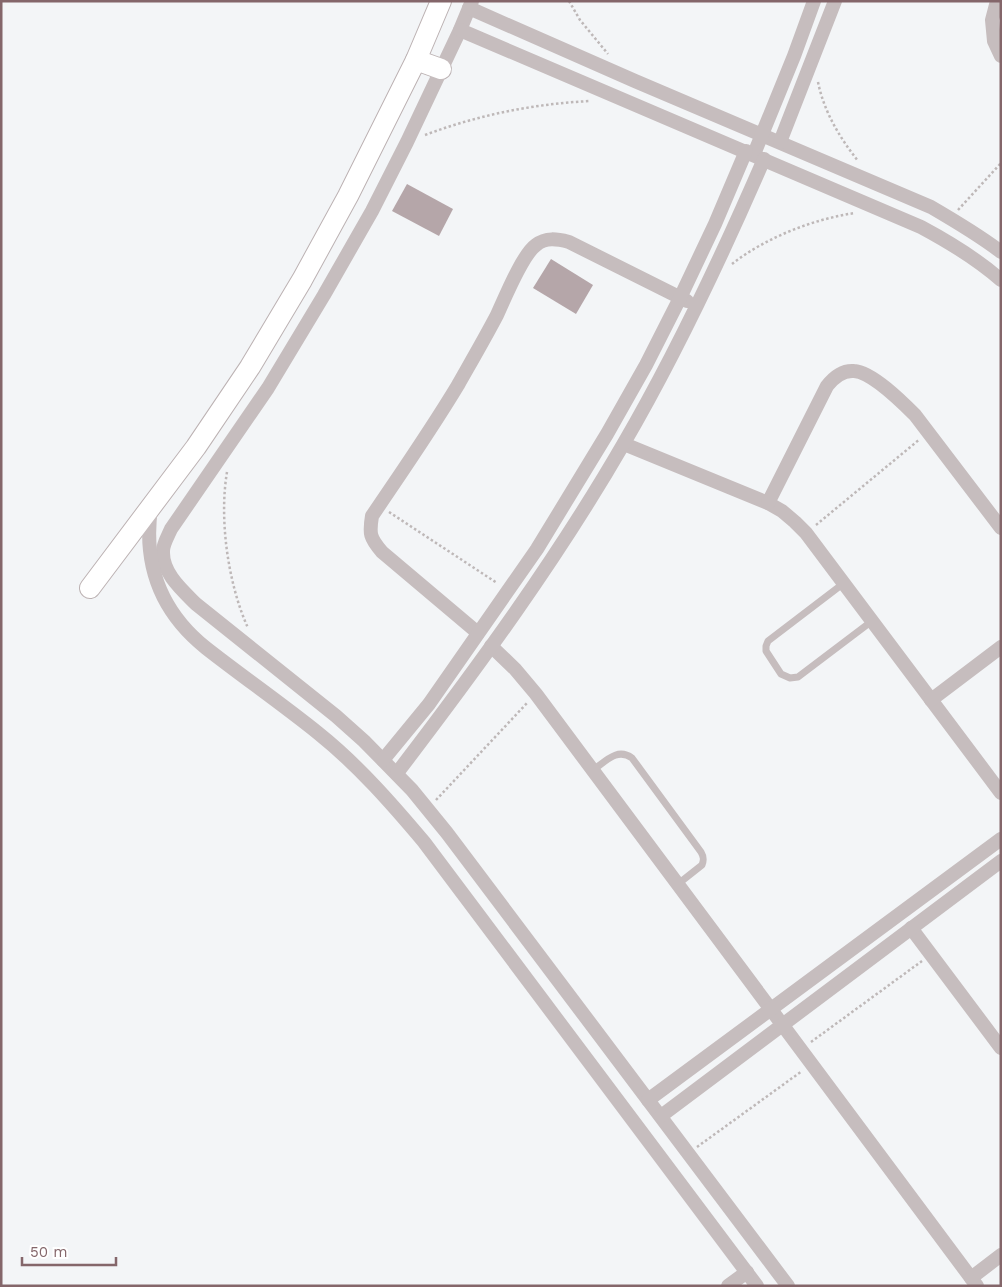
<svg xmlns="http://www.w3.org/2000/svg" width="1002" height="1287" font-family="'Work Sans',sans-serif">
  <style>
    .building { fill: #b5a6a9 }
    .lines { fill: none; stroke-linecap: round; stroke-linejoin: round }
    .secondary-casing { stroke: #bcb2b3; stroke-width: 22 }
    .path { stroke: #beb8b8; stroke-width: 2.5; stroke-dasharray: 2.5 2.5; stroke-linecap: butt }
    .lane { stroke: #c6bdbe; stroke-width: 7 }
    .street { stroke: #c6bdbe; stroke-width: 14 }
    .secondary { stroke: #fff; stroke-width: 20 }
  </style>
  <rect width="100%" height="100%" fill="#f3f5f7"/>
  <g class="building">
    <path d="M407,184l46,25 -14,27 -47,-25z"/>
    <path d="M551,259l42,26 -17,29 -43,-26z"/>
  </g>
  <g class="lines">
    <g class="secondary-casing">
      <g id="secondary">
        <path d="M416,60l25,9"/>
        <path d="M90,588l106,-141 54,-80 52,-87 46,-84 68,-136 25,-59"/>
      </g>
    </g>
    <g class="path">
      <path d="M569,1l11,19 28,34"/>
      <path d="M818,82c6,30 22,56 40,79"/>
      <path d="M425,135c53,-20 108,-31 165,-34"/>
      <path d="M958,210l43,-47"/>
      <path d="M732,264c33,-26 81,-45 123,-51"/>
      <path d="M227,472c-8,47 1,112 21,156"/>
      <path d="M389,512l108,71"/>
      <path d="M816,525l104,-86"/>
      <path d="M436,800l92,-98"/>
      <path d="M811,1042l111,-81"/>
      <path d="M697,1147l105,-76"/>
    </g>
    <g class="lane">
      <path d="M844,583l-76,58 -2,5v5l15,23 9,4 8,-1 74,-56"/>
      <path d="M593,770c12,-8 24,-23 39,-12l69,94c3,5 3,8 1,13l-24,19"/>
    </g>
    <g class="street">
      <path d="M472,1l-12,29 -53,112 -35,69 -48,84 -56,93 -97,141c-3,7 -8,15 -8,22 -1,22 19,39 33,53l140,112 28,25 48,49 35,43 341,453"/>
      <path d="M997,1l-5,19 2,21 7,15"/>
      <path d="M469,8l166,73 296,126c24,14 48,28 70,45"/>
      <path d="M460,30l461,197c28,15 56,32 80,53"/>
      <path d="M780,142l55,-141"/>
      <path d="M754,154l40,-98 20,-55"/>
      <path d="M624,444l144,59 14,8 13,11 11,11 195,260"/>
      <path d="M768,503l59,-117c7,-9 15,-16 27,-15 18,1 48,31 61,44l86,113"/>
      <path d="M151,508c-8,57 10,104 55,140 37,29 76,56 112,85 40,32 74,71 106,109l333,444"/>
      <path d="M478,633l-96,-81c-12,-14 -13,-18 -10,-36 29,-43 59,-86 86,-131 13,-23 27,-47 39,-70 8,-17 25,-60 39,-70 10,-8 21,-6 33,-3l118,59"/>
      <path d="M491,646l24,23 21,25 441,592"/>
      <path d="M931,700l70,-53"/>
      <path d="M383,760l46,-56 108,-155 70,-115 39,-69 34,-67 35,-74 31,-73"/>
      <path d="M397,773c81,-106 160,-214 227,-330 53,-91 98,-187 140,-284"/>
      <path d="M911,928l90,120"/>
      <path d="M648,1100l353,-261"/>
      <path d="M661,1116l340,-255"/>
      <path d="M971,1278l30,-23"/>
      <path d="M728,1286l19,-14"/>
    </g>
    <use href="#secondary" class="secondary"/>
  </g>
  <rect width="1002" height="1287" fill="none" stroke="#84666a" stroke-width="5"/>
  <path d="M22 1257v8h94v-8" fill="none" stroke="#84666a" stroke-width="2.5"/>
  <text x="30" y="1257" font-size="15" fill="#84666a" stroke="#ffffff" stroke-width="4" paint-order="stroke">50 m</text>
</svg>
